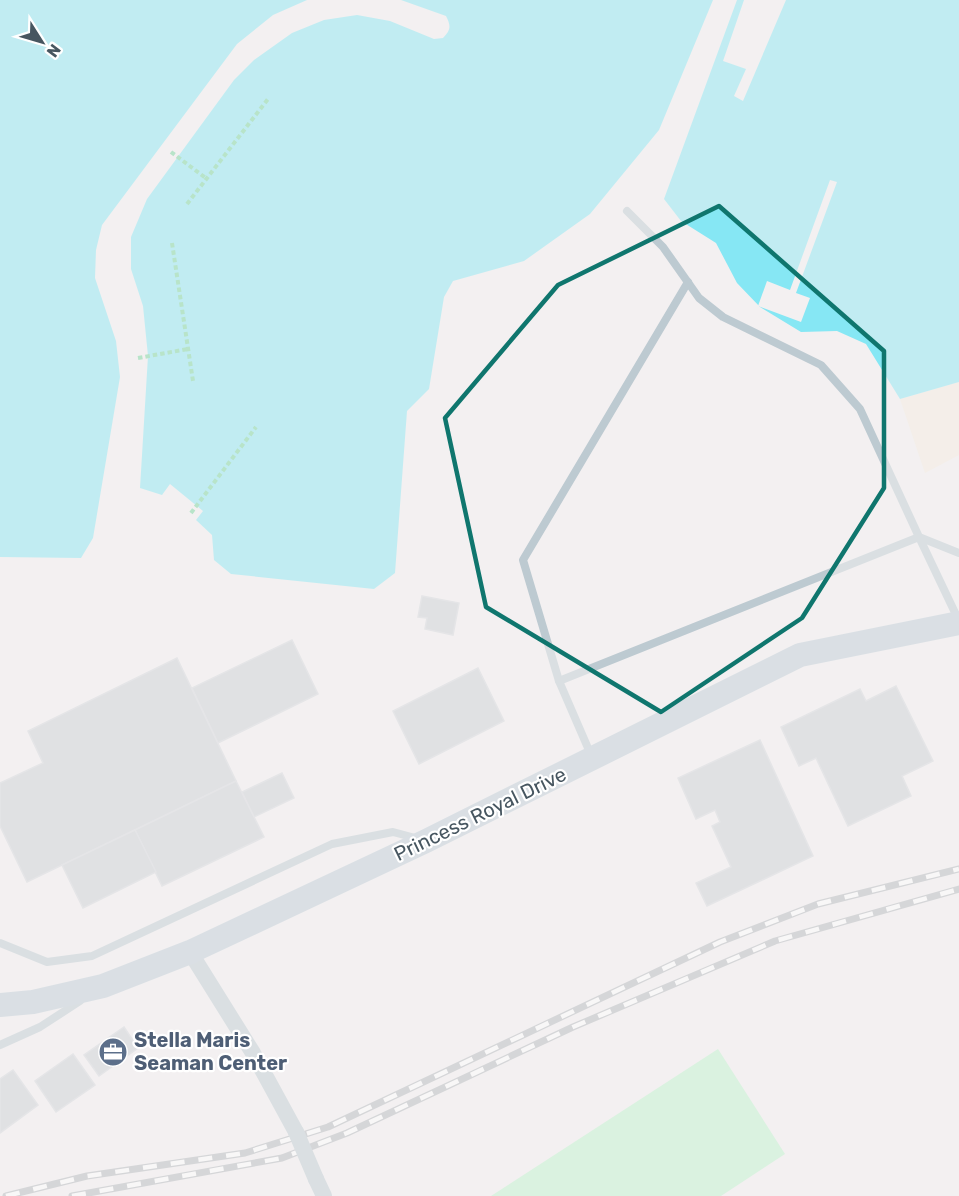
<svg xmlns="http://www.w3.org/2000/svg" width="959" height="1196" font-family="Rubik,sans-serif">
  <style>
    .green { fill: #bcf3cc }
    .sand { fill: #f5ece0 }
    .water { fill: #86e7f4 }
    .pier { fill: #f3f0f1 }
    .building { fill: #caced3; stroke: #d4d7dc; stroke-width: 1.5 }
    .lines { fill: none; stroke-linecap: round; stroke-linejoin: round }
    .path { stroke: #71d49a; stroke-width: 4; stroke-dasharray: 4.5 3; stroke-linecap: butt }
    .service { stroke: #bdcad1; stroke-width: 8 }
    .minor { stroke: #bdcad1; stroke-width: 16 }
    .secondary { stroke: #bdcbd6; stroke-width: 24 }
    .rail-casing { stroke: #b2b6bb; stroke-width: 7 }
    .rail { stroke: #fff; stroke-width: 4.5; stroke-dasharray: 14; stroke-linecap: butt }
    .minor-bridge { stroke: #bdcad1; stroke-width: 16 }
    .marked { fill: none; stroke: #0f766e; stroke-width: 4.5; stroke-linejoin: round }
    .labels { text-anchor: middle; stroke-width: 4.5; stroke-linejoin: round; paint-order: stroke }
    .street-label { font-size: 20px; fill: #475660; stroke: #fff }
    .service-label { font-size: 20px; font-weight: bold; fill: #4e5e75; stroke: #fff; text-anchor: start }
  </style>
  <rect width="100%" height="100%" fill="#f3f0f1"/>
  <path class="green" d="M718,1049l67,105 -64,42h-230z"/>
  <path class="sand" d="M959,382v73l-34,18 -25,-74z"/>
  <g class="water">
    <path d="M0,0h307l-34,15 -36,29 -135,181 -6,25 -1,28 21,63 4,36 -27,161 -12,20 -81,-1z"/>
    <path d="M401,0h312l-54,130 -69,84 -66,47 -71,20 -9,16 -15,92 -22,22 -12,162 -21,16 -143,-15 -17,-14 -2,-25 -16,-15 7,-9 -33,-27 -8,11 -22,-7 8,-132 -5,-50 -12,-37v-32l16,-38 87,-119 20,-20 38,-27 32,-13 33,-5 33,6 44,18 9,-1c8,-8 8,-12 3,-22z"/>
    <path d="M737,0h222v382l-59,17 -34,-55 -29,-13 -36,1 -41,-25 -23,-24 -21,-40 -35,-22 -17,-22z"/>
  </g>
  <g class="pier">
    <path d="M744,0h42l-43,101 -9,-5 12,-27 -23,-8z"/>
    <path d="M830,180l7,2 -41,111 14,5 -9,24 -43,-16 9,-25 23,9z"/>
  </g>
  <g class="building">
    <path d="M422,596l37,7 -6,32 -28,-6 2,-11 -9,-1z"/>
    <path d="M292,640l26,54 -100,49 -26,-55z"/>
    <path d="M177,658l59,123 -209,101 -27,-56v-43l43,-20 -15,-32z"/>
    <path d="M478,668l26,53 -85,43 -26,-53z"/>
    <path d="M896,686l37,75 -31,15 9,20 -63,30 -32,-68 -17,8 -18,-39 79,-38 6,12z"/>
    <path d="M760,740l53,116 -106,50 -11,-23 35,-16 -19,-41 8,-4 -5,-12 -19,9 -18,-41z"/>
    <path d="M282,773l12,25 -40,19 -12,-25z"/>
    <path d="M236,781l28,56 -102,49 -27,-56z"/>
    <path d="M135,830l21,42 -73,36 -21,-43z"/>
    <path d="M124,1027l14,21 -39,28 -15,-21z"/>
    <path d="M73,1054l22,31 -39,27 -21,-31z"/>
    <path d="M13,1070l25,35 -38,28v-54z"/>
  </g>
  <g class="lines">
    <g class="path">
      <path d="M171,152l36,27"/>
      <path d="M187,204l81,-105"/>
      <path d="M172,243l21,138"/>
      <path d="M138,358l50,-9"/>
      <path d="M191,513l65,-86"/>
    </g>
    <g class="service">
      <path d="M627,211l36,36 36,51 24,19 98,48 39,44 59,128 40,16"/>
      <path d="M559,681l360,-144 40,84"/>
      <path d="M591,755l-32,-74 -36,-121 165,-278"/>
      <path d="M0,943l47,19 45,-6 240,-112 61,-12 26,7"/>
      <path d="M0,1045l40,-18 40,-26"/>
    </g>
    <g class="minor">
      <path d="M190,952l63,101 43,79"/>
      <path d="M316,1179l8,17"/>
    </g>
    <path class="secondary" d="M0,1005l33,-3 70,-16 87,-34 236,-111 374,-186 159,-32"/>
    <g class="rail-casing">
      <g id="rail">
        <path d="M6,1196l81,-20 158,-23 83,-26 392,-185 98,-38 141,-35"/>
        <path d="M72,1196l210,-38 65,-25 226,-106 202,-86 184,-52"/>
      </g>
    </g>
    <use href="#rail" class="rail"/>
    <path class="minor-bridge" d="M296,1132l20,47"/>
  </g>
  <path d="M0 0H959V1196H0ZM719,206l165,145v137l-82,130 -141,94 -175,-105 -41,-189 113,-133z" fill="#f3f0f1" fill-opacity=".55" fill-rule="evenodd"/>
  <path class="marked" d="M719,206l165,145v137l-82,130 -141,94 -175,-105 -41,-189 113,-133z"/>
  <defs>
    <g id="office-disc" transform="scale(1.5)"><circle r="9.5" fill="#5c6f8a" stroke="#fff"/><path d="M-6-3h4V-5.5h4V-3h4V5H-6ZM-1-4.5V-3h2v-1.5ZM-6 0V1H6V0Z" fill="#fff"/></g>
  </defs>
  <g fill-rule="evenodd">
    <use href="#office-disc" x="113" y="1052"/>
  </g>
  <g class="labels">
    <g class="street-label">
      <text transform="translate(480 814) rotate(-26)" y="7">Princess Royal Drive</text>
    </g>
    <g class="service-label">
      <text x="134" y="1047">Stella Maris<tspan x="134" dy="23">Seaman Center</tspan></text>
    </g>
  </g>
  <g transform="translate(42 42) rotate(127)" stroke="#ffffff" stroke-width="4.5" paint-order="stroke">
  <path d="M0-4.5L10 22L0 15L-10 22Z" fill="#475660"/>
  <text y="-9" font-size="16" font-weight="bold" text-anchor="middle" fill="#475660">N</text>
  </g>
</svg>
